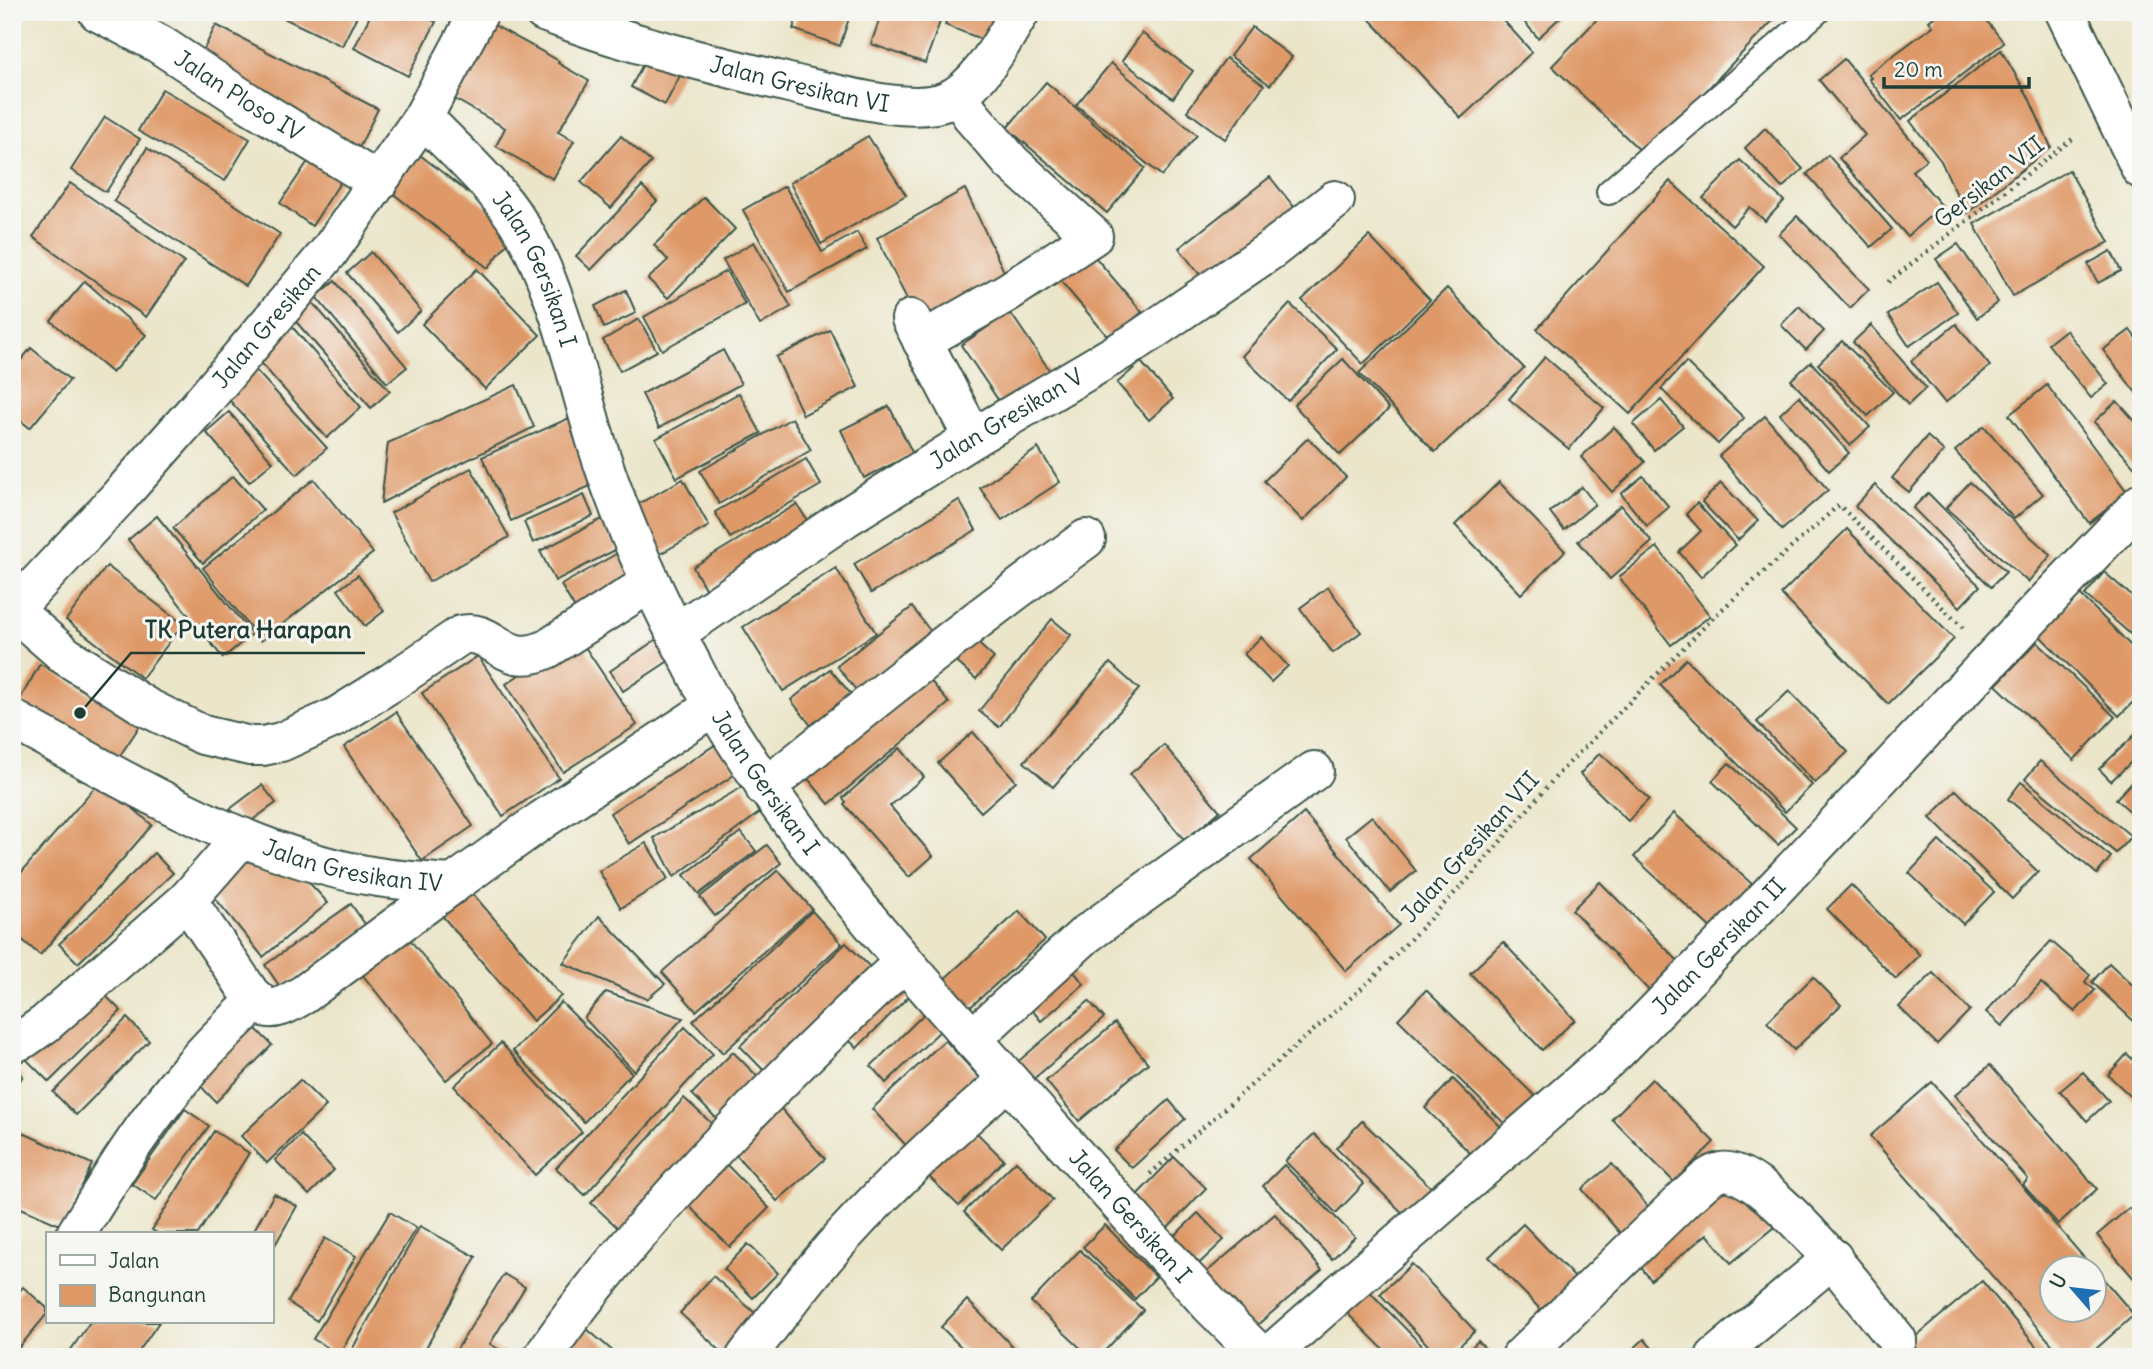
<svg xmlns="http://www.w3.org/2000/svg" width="2153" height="1369" font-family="Delius,sans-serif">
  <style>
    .building { fill: #df9967 }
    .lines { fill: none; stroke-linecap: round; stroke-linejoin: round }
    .service-casing { stroke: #3e564a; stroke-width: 28 }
    .minor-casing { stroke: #3e564a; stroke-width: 42 }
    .primary-casing { stroke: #3e564a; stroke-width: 42 }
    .path { stroke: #3e564a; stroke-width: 4.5; stroke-dasharray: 2 5; stroke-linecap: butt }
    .service { stroke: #fff; stroke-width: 24 }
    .minor { stroke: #fff; stroke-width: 38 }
    .primary { stroke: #fff; stroke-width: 38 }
    .labels { text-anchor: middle; stroke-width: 6; stroke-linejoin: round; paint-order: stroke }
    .street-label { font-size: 23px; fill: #1f3d34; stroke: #f6f6f2 }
    .leader { fill: none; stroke: #1f3d34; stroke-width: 2.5 }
    .callout-dot { fill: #1f3d34; stroke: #f6f6f2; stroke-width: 2.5 }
    .callout-label { font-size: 24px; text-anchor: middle; font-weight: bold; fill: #1f3d34; stroke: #f6f6f2; stroke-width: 6; stroke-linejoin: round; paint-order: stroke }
  </style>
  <rect width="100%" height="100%" fill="#f6f6f2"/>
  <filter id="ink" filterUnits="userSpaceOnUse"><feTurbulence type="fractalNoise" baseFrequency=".0143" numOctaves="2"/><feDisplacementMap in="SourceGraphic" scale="14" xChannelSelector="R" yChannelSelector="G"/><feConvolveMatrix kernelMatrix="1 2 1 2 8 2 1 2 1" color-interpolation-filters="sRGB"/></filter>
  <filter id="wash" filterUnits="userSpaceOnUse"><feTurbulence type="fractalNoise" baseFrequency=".00686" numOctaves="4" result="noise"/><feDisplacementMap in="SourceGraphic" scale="28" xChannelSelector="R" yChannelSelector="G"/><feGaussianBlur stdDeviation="1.57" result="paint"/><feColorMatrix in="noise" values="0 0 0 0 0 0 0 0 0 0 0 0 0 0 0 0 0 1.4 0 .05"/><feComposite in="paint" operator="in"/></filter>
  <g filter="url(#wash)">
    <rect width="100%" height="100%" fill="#ebe6ca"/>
    <g id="blocks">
      <g class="building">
        <path d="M271,12h88l-17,34z"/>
        <path d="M372,12h44l20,10 -28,54 -54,-28z"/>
        <path d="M799,12h52l-11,34 -47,-17z"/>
        <path d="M882,12h38l21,7 -16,44 -54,-19z"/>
        <path d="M950,12h47l-11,29 -41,-16z"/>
        <path d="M1363,12h133l36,40 -71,66z"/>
        <path d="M1516,12h50l-28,26z"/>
        <path d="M1604,12h177l-136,143 -93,-89z"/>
        <path d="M1940,12h40l24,31 -103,77 -32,-41 2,-1 -3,-4 65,-48 -4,-5z"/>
        <path d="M216,25l162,84 -20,41 -162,-85z"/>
        <path d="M494,25l65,36 -1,2 31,18 -31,51 16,9 -21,38 -57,-33 9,-18 -52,-30z"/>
        <path d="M1252,27l40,30 -22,28 -40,-29z"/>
        <path d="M1142,33l51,38 -20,27 -51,-37z"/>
        <path d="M2001,50l27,46 23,51 -85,67 -25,-53 -31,-40z"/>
        <path d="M650,51l33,19 -18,35 -34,-18z"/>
        <path d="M1226,58l38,27 -39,54 -38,-28z"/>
        <path d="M1844,59l83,100 -15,12 30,35 -35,30 -68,-78 26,-23 -46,-55z"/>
        <path d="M1111,63l86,72 -35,41 -86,-71z"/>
        <path d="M1046,82l99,86 -38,45 -100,-85z"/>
        <path d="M162,89l88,50 -25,42 -87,-50z"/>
        <path d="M105,117l35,22 -34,53 -35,-22z"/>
        <path d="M1765,128l38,41 -21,19 -37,-40z"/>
        <path d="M621,136l30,26 -40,46 -30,-26z"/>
        <path d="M868,136l38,59 -85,49 -31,-61z"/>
        <path d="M147,148l133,86 -34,52 -132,-85z"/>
        <path d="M415,151l102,80 -29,37 -102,-80z"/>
        <path d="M1828,155l64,74 -21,18 -64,-73z"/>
        <path d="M311,157l32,21 -31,48 -32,-23z"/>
        <path d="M1740,160l44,41 -19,20 -15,-14 -18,19 -29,-28z"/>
        <path d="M2069,170l40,72 -96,54 -39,-72z"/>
        <path d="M1270,177l28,35 -91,72 -28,-36z"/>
        <path d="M1670,181l94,85 -134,148 -93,-85z"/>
        <path d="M70,183l114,79 -38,55 -113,-80z"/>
        <path d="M642,186l15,15 -66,69 -15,-14z"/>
        <path d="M785,186l37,66 35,-20 10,17 -78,43 -46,-82z"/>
        <path d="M965,189l44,93 -87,48 -45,-92z"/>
        <path d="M704,197l31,32 -67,69 -20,-19 20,-19 -14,-15z"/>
        <path d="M1797,216l72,73 -19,19 -71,-74z"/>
        <path d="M1369,236l61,64 -67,64 -61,-64z"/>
        <path d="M754,242l37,65 -31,18 -37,-65z"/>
        <path d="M1084,244l58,68 -32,27 -58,-68z"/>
        <path d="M1958,244l40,58 -21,16 -41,-59z"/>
        <path d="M2111,251l10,20 -23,12 -10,-19z"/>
        <path d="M371,252l50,59 -23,21 -51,-59z"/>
        <path d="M477,269l63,66 -55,54 -63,-65z"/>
        <path d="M726,271l19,33 -83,46 -18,-33z"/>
        <path d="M85,281l61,54 -34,38 -61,-52z"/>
        <path d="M335,281l72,86 -20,16 -71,-86z"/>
        <path d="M1937,282l21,31 -49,33 -21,-31z"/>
        <path d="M1447,288l77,80 -89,84 -76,-79z"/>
        <path d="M626,290l10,23 -32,15 -9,-22z"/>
        <path d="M311,301l79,90 -19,17 -79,-91z"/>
        <path d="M1290,304l47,45 -49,52 -46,-45z"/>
        <path d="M1799,306l25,25 -18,19 -25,-25z"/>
        <path d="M1010,312l40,59 -49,33 -40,-59z"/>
        <path d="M639,319l18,32 -37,20 -17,-31z"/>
        <path d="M288,322l73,85 -34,31 -75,-85z"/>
        <path d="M1956,324l34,42 -45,37 -34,-42z"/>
        <path d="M1871,325l55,63 -18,17 -55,-63z"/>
        <path d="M830,330l28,57 -55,28 -27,-58z"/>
        <path d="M2066,330l42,54 -17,14 -43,-54z"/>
        <path d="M2130,330l11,15v54l-38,-49z"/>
        <path d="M1842,341l51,51 -25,24 -50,-52z"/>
        <path d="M31,348l39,32 -40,48 -18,-14v-43z"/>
        <path d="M723,350l18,34 -82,44 -17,-34z"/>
        <path d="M1545,357l59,51 -35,41 -60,-50z"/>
        <path d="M1343,359l46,50 -49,46 -46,-50z"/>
        <path d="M1141,362l32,37 -24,21 -32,-37z"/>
        <path d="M1686,362l58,56 -26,26 -57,-55z"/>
        <path d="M1811,362l59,65 -20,18 -59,-65z"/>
        <path d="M251,365l76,83 -30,27 -75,-83z"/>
        <path d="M516,385l18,42 -153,76 7,-60z"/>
        <path d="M2047,385l81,108 -39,30 -80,-108z"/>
        <path d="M739,393l22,40 -84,45 -21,-39z"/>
        <path d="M1799,396l50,57 -20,18 -49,-57z"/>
        <path d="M1661,400l22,26 -29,24 -21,-26z"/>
        <path d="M2117,401l24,27v46l-47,-52z"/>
        <path d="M889,406l24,48 -49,24 -23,-48z"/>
        <path d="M229,412l44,50 -24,20 -43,-50z"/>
        <path d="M576,415l28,65 -93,41 -29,-64z"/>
        <path d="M1765,416l63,74 -46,40 -63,-74z"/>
        <path d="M792,418l19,32 -92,54 -19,-33z"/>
        <path d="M1984,426l59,68 -29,25 -59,-68z"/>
        <path d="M1614,427l31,35 -33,30 -31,-35z"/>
        <path d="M1927,436l17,15 -35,41 -17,-14z"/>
        <path d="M1308,438l38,39 -43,44 -39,-40z"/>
        <path d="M1038,448l22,34 -58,38 -22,-32z"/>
        <path d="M806,459l15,26 -91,53 -15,-26z"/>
        <path d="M471,468l38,69 -80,45 -38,-69z"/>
        <path d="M233,476l30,34 -60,53 -30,-35z"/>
        <path d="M1643,476l26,31 -22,19 -26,-32z"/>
        <path d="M314,479l59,74 -112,88 -58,-73z"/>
        <path d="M683,479l26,47 -56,32 -27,-47z"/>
        <path d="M1499,482l66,69 -44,43 -66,-69z"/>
        <path d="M1970,482l81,73 -23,27 -82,-74z"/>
        <path d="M1721,483l37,38 -20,19 -36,-38z"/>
        <path d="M1875,485l105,101 -20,21 -105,-101z"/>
        <path d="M1582,487l13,17 -31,26 -14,-18z"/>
        <path d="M1928,493l78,79 -15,15 -78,-79z"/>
        <path d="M584,495l9,21 -60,27 -9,-21z"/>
        <path d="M959,500l17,30 -105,63 -17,-29z"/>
        <path d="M1697,503l38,42 -34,32 -22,-25 22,-21 -15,-17z"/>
        <path d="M797,504l13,21 -104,65 -13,-23z"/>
        <path d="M1621,505l31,37 -42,37 -32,-38z"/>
        <path d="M157,516l95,118 -29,24 -95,-118z"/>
        <path d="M602,519l15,30 -62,32 -15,-30z"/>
        <path d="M1847,529l107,110 -66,65 -107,-110z"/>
        <path d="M1657,547l53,69 -39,29 -52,-68z"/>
        <path d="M625,549l18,30 -63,38 -19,-32z"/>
        <path d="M107,566l76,58 -41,54 -76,-58z"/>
        <path d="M836,568l40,65 -93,58 -40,-64z"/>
        <path d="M2104,572l37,32v39l-56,-48z"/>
        <path d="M358,575l26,36 -19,15 -27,-36z"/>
        <path d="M1328,587l33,45 -28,21 -33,-45z"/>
        <path d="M2079,593l62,63v38l-22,22 -81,-82z"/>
        <path d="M912,607l26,34 -74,59 -27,-34z"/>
        <path d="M1052,619l19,16 -72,92 -20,-16z"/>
        <path d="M577,635l60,90 -74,47 -57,-88z"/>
        <path d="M969,635l25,23 -18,21 -26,-23z"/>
        <path d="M660,637l13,21 -50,33 -13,-20z"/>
        <path d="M1261,637l27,29 -17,16 -27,-28z"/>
        <path d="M2037,642l78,75 -41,43 -78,-75z"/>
        <path d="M478,656l81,122 -56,38 -81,-123z"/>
        <path d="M1686,659l126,126 -27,27 -125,-127z"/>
        <path d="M1110,663l29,26 -86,98 -29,-25z"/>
        <path d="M40,664l101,60 -24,36 -98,-59z"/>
        <path d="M920,668l29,35 -120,101 -30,-36z"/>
        <path d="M830,669l30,36 -40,32 -29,-37z"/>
        <path d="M1789,691l59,61 -33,31 -58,-61z"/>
        <path d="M396,712l77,114 -51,35 -78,-114z"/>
        <path d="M973,732l43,49 -35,31 -43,-49z"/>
        <path d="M2137,733l4,4v16l-30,28 -12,-12z"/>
        <path d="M718,743l19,30 -108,71 -19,-31z"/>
        <path d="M1164,745l56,66 -35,30 -55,-67z"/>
        <path d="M900,748l24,29 -34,29 43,50 -24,21 -65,-73 2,-2 -3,-4z"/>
        <path d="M1600,753l49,46 -21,22 -48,-47z"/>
        <path d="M2040,761l91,75 -15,17 -91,-74z"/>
        <path d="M1729,763l67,64 -18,18 -66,-64z"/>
        <path d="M2141,772v49l-25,-22z"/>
        <path d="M101,780l51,45 -112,130 -28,-24v-48z"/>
        <path d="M2021,782l90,75 -14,17 -89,-75z"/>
        <path d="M262,785l14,18 -29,21 -17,-15z"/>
        <path d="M744,786l15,27 -85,64 -20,-39z"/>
        <path d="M1956,790l82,82 -26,27 -82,-81z"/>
        <path d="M1304,813l95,112 -53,46 -95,-112z"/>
        <path d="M1674,813l79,72 -40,45 -79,-73z"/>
        <path d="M1372,816l44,55 -26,21 -44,-55z"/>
        <path d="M741,832l15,19 -57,43 -15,-19z"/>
        <path d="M1939,841l55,51 -31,32 -54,-51z"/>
        <path d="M646,843l22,36 -47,29 -22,-37z"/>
        <path d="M767,845l14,18 -66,53 -15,-19z"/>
        <path d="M154,853l19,20 -95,90 -19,-19z"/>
        <path d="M246,857l44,5 38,41 -65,54 -57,-70z"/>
        <path d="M778,870l34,39 -116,102 -34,-39z"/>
        <path d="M1600,882l89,90 -30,29 -87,-91z"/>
        <path d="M1851,885l69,70 -24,24 -69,-70z"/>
        <path d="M466,886l95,110 -28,25 -95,-110z"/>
        <path d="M351,904l16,23 -86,61 -16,-23z"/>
        <path d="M812,911l30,33 -119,109 -30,-32z"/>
        <path d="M1019,911l26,29 -78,70 -25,-29z"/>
        <path d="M599,916l66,68 -18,15 -84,-36z"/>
        <path d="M404,932l88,112 -46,36 -88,-111z"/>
        <path d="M2051,941l39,34 -5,7 10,8 -20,22 -34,-29 -39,43 -16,-14z"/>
        <path d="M1503,942l72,78 -33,30 -72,-77z"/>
        <path d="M846,943l33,33 -106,104 -33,-34z"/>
        <path d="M1066,962l18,22 -43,37 -18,-22z"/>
        <path d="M2109,963l32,30v35l-49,-46z"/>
        <path d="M1933,973l37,37 -33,34 -38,-37z"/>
        <path d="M897,974l17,17 -57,57 -18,-18z"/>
        <path d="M1813,977l28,28 -47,45 -27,-28z"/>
        <path d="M97,987l24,24 -72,71 -24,-24z"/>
        <path d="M1426,990l111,108 -28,30 -111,-109z"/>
        <path d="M606,992l77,26 -49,53 -50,-53z"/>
        <path d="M1089,1001l15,17 -75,65 -15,-18z"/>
        <path d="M561,1002l71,71 -48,49 -71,-71z"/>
        <path d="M925,1013l16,17 -55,53 -15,-17z"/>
        <path d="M127,1018l22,23 -73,74 -23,-23z"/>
        <path d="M247,1020l25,25 -56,57 -24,-25z"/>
        <path d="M1115,1023l33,40 -69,58 -33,-40z"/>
        <path d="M685,1027l28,27 -128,141 -29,-27z"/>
        <path d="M945,1040l45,49 -73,68 -45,-48z"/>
        <path d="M501,1043l81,89 -47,43 -81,-89z"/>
        <path d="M733,1052l33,33 -41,42 -33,-33z"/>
        <path d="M2127,1054l14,13v39l-33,-31z"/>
        <path d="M1990,1065l107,124 -39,35 -35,-39 5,-6 -73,-84z"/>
        <path d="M12,1068l11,8 -11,16z"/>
        <path d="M2083,1072l26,29 -22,20 -27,-30z"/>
        <path d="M1453,1079l53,53 -29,28 -52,-52z"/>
        <path d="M1652,1079l62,63 -40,40 -62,-63z"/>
        <path d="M300,1080l26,26 -59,57 -26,-27z"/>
        <path d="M1932,1082l161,186h-41v42h42v-42l40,47 -47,42h-24l-193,-221z"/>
        <path d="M684,1098l37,34 -93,105 -37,-34z"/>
        <path d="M1169,1100l16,19 -53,49 -18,-18z"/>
        <path d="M777,1104l48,55 -48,42 -48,-54z"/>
        <path d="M185,1109l24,17 -53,74 -24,-16z"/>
        <path d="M1362,1121l79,76 -26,28 -79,-77z"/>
        <path d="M966,1122l38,38 -45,46 -39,-38z"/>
        <path d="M12,1128l80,36 -28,63 -52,-23z"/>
        <path d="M214,1131l35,22 -51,81h-39l-7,-4z"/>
        <path d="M1314,1134l50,50 -28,29 -51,-52z"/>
        <path d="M301,1135l33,35 -25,25 -34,-35z"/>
        <path d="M1174,1157l32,31 -42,44 -33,-31z"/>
        <path d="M722,1160l47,48 -39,39 -48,-48z"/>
        <path d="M1016,1161l37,39 -52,50 -37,-38z"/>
        <path d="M1612,1164l43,51 -29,25 -44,-51z"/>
        <path d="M1284,1165l71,72 -23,22 -69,-73z"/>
        <path d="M1734,1175l41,52 -44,36 -24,-29 -56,46 -15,-19z"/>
        <path d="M274,1194l23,12 -22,39 -4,-3v-8l-18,-2z"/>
        <path d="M2129,1208l12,13v66l-44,-52z"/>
        <path d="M390,1212l26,16 -77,126 -26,-15z"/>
        <path d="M1198,1213l26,27 -35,33 -25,-27z"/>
        <path d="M1275,1214l47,56 -79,67 -47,-56z"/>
        <path d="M1523,1224l59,61 -33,33 -60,-61z"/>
        <path d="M1105,1225l51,52 -21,22 -52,-52z"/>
        <path d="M420,1226l56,31 -55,100h-69l-3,-2z"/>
        <path d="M325,1238l31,18 -39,65 -29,-19z"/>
        <path d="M748,1244l30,29 -25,25 -29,-29z"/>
        <path d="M1080,1250l63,60 -44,47h-9l-59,-55z"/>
        <path d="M1412,1264l63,67 -27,26h-9l-59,-63z"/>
        <path d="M504,1274l21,13 -35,57 22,13h-60z"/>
        <path d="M713,1276l50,44 -33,37h-3l-47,-44z"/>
        <path d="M1982,1281l63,76h-123l-13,-15z"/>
        <path d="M23,1287l24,21v6l-35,42v-55z"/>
        <path d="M1366,1288l67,69h-42l-47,-47z"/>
        <path d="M967,1300l56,57h-52l-30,-30z"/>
        <path d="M90,1322h69l-24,35h-69z"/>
        <path d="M580,1323l35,30 -4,4h-59z"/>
        <path d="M1644,1339l16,18h-35z"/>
        <path d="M1478,1341l15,16h-31z"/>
      </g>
    </g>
  </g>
  <g filter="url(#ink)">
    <use href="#blocks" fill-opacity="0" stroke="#3e564a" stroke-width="2"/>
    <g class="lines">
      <g class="service-casing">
        <path id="service" d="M1609,192l208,-180"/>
      </g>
      <g class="minor-casing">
        <g id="minor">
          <path id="s1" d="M98,12l61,32 93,61 126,77"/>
          <path id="s2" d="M544,12c25,9 50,19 76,26 56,18 113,31 169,45 39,9 121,33 157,18 33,-13 57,-61 74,-89"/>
          <path id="s3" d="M423,117c37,39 83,77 107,126 34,67 48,143 71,214 21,65 49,126 80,187 12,21 22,44 34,64 71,119 162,224 254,327 80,91 161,181 242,271l51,51"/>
          <path d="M911,319l62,119"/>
          <path d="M922,341l86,-49 85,-56 -82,-74 -37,-43 -16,-24"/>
          <path d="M13,610l53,46 80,51 57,28 47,11h13l18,-4 55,-25 56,-35 69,-47c34,-8 41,35 86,14l103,-66"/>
          <path id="s4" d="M12,611l107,-114 77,-87 133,-158 94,-135 56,-105"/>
          <path id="s5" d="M676,633l169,-115 128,-80 161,-95 137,-93 64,-50"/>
          <path id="s6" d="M12,719c113,61 238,139 366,158 25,4 50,5 75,7l89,-64 172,-114"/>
          <path d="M765,788c105,-85 211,-170 321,-249"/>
          <path d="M187,900l64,95c4,3 9,10 13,12 13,5 29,-7 39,-12l150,-111"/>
          <path d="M972,1039l113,-104 229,-164"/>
          <path d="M12,1044l13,-6 20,-14 142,-124 55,-63"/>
          <path d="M76,1234c36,-59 74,-120 120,-172 19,-22 40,-42 61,-62"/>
          <path d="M543,1357c33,-50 71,-95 109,-139 79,-90 164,-175 252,-256"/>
          <path d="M746,1357c32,-42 63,-83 98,-122 51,-56 107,-106 164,-155"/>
          <path id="s7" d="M1267,1357l349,-305 136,-139 309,-327 80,-83"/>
          <path d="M1521,1357l165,-160c10,-7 22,-23 35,-25 42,-9 150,135 176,168"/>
          <path d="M1715,1357l118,-99"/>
        </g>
      </g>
      <g class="primary-casing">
        <path id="primary" d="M2065,12l76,157"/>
      </g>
      <g class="path">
        <path d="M1888,282l187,-145"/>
        <path d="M1150,1174l221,-194 100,-104 88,-103 159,-160 121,-108 124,123"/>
      </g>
      <use href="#service" class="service"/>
      <use href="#minor" class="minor"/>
      <use href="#primary" class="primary"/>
    </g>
  </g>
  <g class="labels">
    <g class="street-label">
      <text dy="8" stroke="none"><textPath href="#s2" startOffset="266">Jalan Gresikan VI</textPath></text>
      <text dy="8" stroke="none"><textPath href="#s1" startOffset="164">Jalan Ploso IV</textPath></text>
      <text transform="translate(1989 182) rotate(-38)" y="8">Gersikan VII</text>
      <text dy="8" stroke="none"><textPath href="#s3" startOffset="192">Jalan Gersikan I</textPath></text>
      <text dy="8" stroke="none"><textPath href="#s4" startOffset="382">Jalan Gresikan</textPath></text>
      <text dy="8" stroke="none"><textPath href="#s5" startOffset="394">Jalan Gresikan V</textPath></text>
      <text dy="8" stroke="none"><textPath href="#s3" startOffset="758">Jalan Gersikan I</textPath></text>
      <text transform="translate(1470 847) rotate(-48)" y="8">Jalan Gresikan VII</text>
      <text dy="8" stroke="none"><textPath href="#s6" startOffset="374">Jalan Gresikan IV</textPath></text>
      <text dy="8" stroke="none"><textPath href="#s7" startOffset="611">Jalan Gersikan II</textPath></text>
      <text dy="8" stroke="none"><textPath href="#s3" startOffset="1325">Jalan Gersikan I</textPath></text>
    </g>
  </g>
  <path class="leader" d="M80 713L131 653H365"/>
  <circle class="callout-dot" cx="80" cy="713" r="7"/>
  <g class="callout-label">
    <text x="248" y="638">TK Putera Harapan</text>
  </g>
  <rect width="2153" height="1369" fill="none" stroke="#f6f6f2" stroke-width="42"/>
  <rect x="46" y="1232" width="228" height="91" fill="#f6f6f2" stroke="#a0aca6" stroke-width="2"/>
  <rect x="60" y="1255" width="35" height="10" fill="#ffffff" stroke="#a0aca6" stroke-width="2"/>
  <text x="108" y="1268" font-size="21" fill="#1f3d34">Jalan</text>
  <rect x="60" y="1285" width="35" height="21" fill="#df9967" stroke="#a0aca6" stroke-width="2"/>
  <text x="108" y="1302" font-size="21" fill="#1f3d34">Bangunan</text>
  <g transform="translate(2073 1289) rotate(298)"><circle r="33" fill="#f6f6f2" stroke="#a0aca6" stroke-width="2"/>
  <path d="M0-5L12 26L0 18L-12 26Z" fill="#1f6fb2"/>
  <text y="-10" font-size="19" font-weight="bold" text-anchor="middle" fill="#1f3d34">U</text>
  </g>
  <path d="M1884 77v10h145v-10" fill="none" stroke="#1f3d34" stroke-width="3.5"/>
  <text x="1894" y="77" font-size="21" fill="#1f3d34" stroke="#f6f6f2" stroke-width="5" paint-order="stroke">20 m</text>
</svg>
